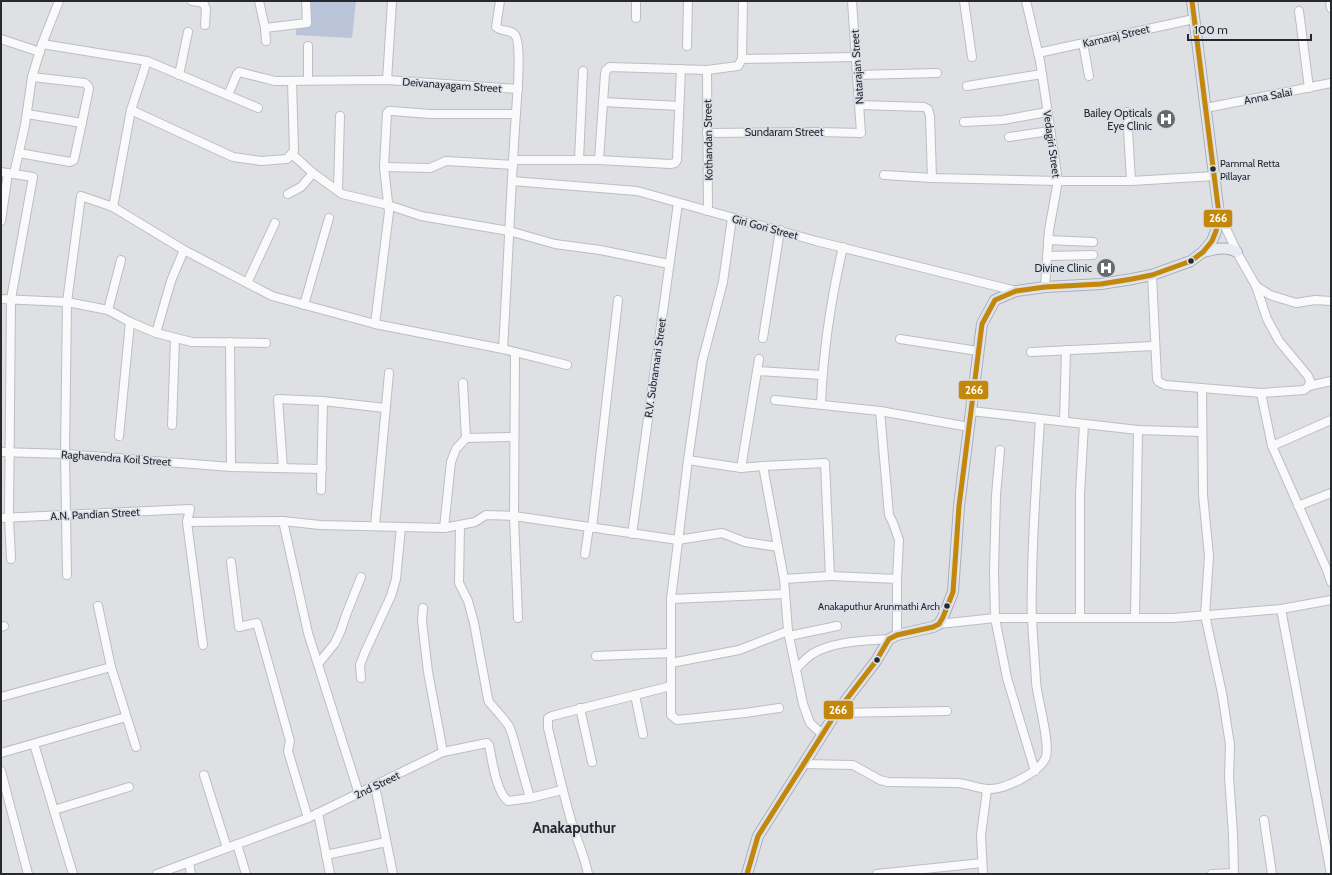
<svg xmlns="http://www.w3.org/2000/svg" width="1332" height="875" font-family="Cabin,sans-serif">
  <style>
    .green { fill: #bbc5d9 }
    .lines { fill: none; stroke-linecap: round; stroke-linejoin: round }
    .minor-casing { stroke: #bcbec2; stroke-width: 10 }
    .major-casing { stroke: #a7adb9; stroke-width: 12 }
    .minor { stroke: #fafafb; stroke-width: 8 }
    .major { stroke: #e8ebf1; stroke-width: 10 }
    .bus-1-casing { stroke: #dadfe8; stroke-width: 8 }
    .bus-1 { stroke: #c3870b; stroke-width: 5 }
    .bus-dot { fill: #27292c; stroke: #dadfe8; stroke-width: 1.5 }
    .labels { text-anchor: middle; stroke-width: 3.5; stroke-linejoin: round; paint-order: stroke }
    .bus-label { font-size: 10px; fill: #27292c; stroke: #dadfe8; text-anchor: start }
    .street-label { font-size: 11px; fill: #27292c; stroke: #dadfe8 }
    .poi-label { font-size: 11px; fill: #27292c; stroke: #dadfe8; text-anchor: end }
    .district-label { font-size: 15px; font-weight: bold; fill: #27292c; stroke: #dadfe8 }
    .line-badge { stroke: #dadfe8; stroke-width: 1.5 }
    .badge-label { font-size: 11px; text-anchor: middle; font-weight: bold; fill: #fff }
  </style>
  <rect width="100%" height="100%" fill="#dee0e4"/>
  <path class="green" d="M311,1h45l-4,37 -56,-3v-7l12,-1z"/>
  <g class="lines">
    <g class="minor-casing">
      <g id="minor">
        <path d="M192,1l7,1 5,2 2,5 -1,16"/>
        <path d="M259,1l6,27 1,13"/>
        <path d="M500,1l-4,26c5,5 15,2 19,8 6,7 3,52 2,63 -6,84 -9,167 -14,251"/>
        <path d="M964,1l8,56"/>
        <path d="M1026,1l14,60 18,120 -9,49 -4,57"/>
        <path d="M1330,1l1,7"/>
        <path d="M1299,11l10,77"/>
        <path d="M636,18v-17"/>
        <path d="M265,28l42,-5 -1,-22"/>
        <path d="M1,39l39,13"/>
        <path d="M1083,43l6,33"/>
        <path d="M42,44l105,17 111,47"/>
        <path d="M687,46l1,-45"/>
        <path d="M1038,53l156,-34"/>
        <path d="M742,59l114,-2"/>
        <path d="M742,59l1,-58"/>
        <path d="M707,70l1,141"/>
        <path d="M179,75l9,-43"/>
        <path d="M857,75l80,-2"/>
        <path d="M308,80v-34"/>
        <path d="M387,80l5,-79"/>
        <path d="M967,86l75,-12"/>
        <path d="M228,95l9,-21 2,-2 36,9 112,-1 131,9"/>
        <path d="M603,102l76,4"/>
        <path d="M859,105l65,2 4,2 2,7 2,62"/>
        <path d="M1206,108l125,-25"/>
        <path d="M131,110l102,47 28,4 26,-2 7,-8 -2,-70"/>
        <path d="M1127,112l4,69"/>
        <path d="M27,114l55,9"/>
        <path d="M964,122l39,-2 44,-8"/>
        <path d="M707,133l113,-1 41,1 -9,-132"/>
        <path d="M1009,137l41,-6"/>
        <path d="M19,153l51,9 4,-2 15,-71 -1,-3 -3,-3 -53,-6"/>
        <path d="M292,154l21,19 29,21 46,11 33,11 88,15 46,13 45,6 69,14"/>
        <path d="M513,160h86l71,4 5,-1 2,-3 4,-91"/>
        <path d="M579,160l4,-89"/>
        <path d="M599,160l6,-86 1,-4 4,-3 97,3 31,-4 4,-7"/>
        <path d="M384,167l46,1 16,-7 67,4"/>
        <path d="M1,172l32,5 -22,122 -2,219 2,41"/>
        <path d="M14,174l11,-49 7,-48 10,-33 17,-43"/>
        <path d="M884,175l48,3 126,3h73l84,-5"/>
        <path d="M512,181l125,10 179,50 200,50"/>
        <path d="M338,190l2,-74"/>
        <path d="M288,194l13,-7 12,-14"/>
        <path d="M113,207l71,43 88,46 103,28 128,25 64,16"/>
        <path d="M1219,214l21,44 16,28 14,9 26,8 19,-3 16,1"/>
        <path d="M732,218l-9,64 -21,80 -14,98 -17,139v116l6,5 68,-7 34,-5"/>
        <path d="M1,221l7,-48"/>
        <path d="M1048,240l45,2"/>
        <path d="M1047,256l46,-1"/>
        <path d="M1152,275l5,104 2,3 6,3 96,8 43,-3 5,-4 1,-5 -2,-5 -29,-35 -12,-22 -11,-33"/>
        <path d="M247,283l28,-60"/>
        <path d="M1,299l66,3 41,8 22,12 26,11 36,9 74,1"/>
        <path d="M304,305l25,-87"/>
        <path d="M108,310l13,-50"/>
        <path d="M375,324l14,-112 -5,-45 3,-54 2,-2h3l38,3h86"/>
        <path d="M156,333l15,-52 13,-31"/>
        <path d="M763,338l17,-108"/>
        <path d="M900,339l78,12"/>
        <path d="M230,342l1,125"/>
        <path d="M515,352l-1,164 4,102"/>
        <path d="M1031,352l123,-6"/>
        <path d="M757,371l65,4"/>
        <path d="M1309,386l22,-5"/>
        <path d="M1202,388l1,107 6,61 -4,59 17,78 8,52 -1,32 4,57 1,40"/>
        <path d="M1261,393l11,53 55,124 4,12"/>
        <path d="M775,400l105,11 89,16"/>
        <path d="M821,404c2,-53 10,-105 22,-157"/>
        <path d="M880,411l9,104 4,8 6,17 -2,39"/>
        <path d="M971,411l167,19 64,2"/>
        <path d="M1064,421l2,-71"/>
        <path d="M172,425l3,-86"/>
        <path d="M119,436l11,-114"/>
        <path d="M466,438l48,-1"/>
        <path d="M1272,446l59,-26"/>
        <path d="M1000,450l-4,45 -2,76 1,47 12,60 28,93"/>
        <path d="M1,452l64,2 166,13 91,2"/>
        <path d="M688,460l53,8 22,-2 62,-3 5,113 67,3v56"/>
        <path d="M763,466l21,113 4,52 15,73 7,19 12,11"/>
        <path d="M283,468l-5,-69 45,2 62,7"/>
        <path d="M741,468l18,-109"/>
        <path d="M321,490l2,-89"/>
        <path d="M1298,506l33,-13"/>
        <path d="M1,518l189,-9 -3,13 16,123"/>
        <path d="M283,521l25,112 51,161"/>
        <path d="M187,522l96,-1 37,4 124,3 31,-6 11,-7 28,1 164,24 44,-7 23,9 33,5"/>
        <path d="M460,525l-1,58 9,18 6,22 14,76 1,3 13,15 7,9 3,8 18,64"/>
        <path d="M375,526l14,-153"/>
        <path d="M444,528l7,-66 5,-13 10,-11 -3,-55"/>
        <path d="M592,528l26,-228"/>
        <path d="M632,534l46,-331"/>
        <path d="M585,554l4,-27"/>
        <path d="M231,562l8,65 18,-4 33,118 -2,10 20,67"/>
        <path d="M67,575l-2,-121 2,-152 14,-106 32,11 18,-97 16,-49"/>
        <path d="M784,579l46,-3"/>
        <path d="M671,599l114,-5"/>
        <path d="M98,606l13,61 25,80"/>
        <path d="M423,608l-1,13 6,51 15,80"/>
        <path d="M1281,609l50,265"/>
        <path d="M1080,618v-124l4,-70"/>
        <path d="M1135,618l3,-188"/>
        <path d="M939,624l56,-6h178l108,-9 50,-9"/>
        <path d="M1,627l3,-1"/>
        <path d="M789,636l48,-10"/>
        <path d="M596,656l75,-3"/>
        <path d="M671,663l68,-13 49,-19"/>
        <path d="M318,664l17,-21 6,-13 5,-15 15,-38"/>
        <path d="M796,669c5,-5 10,-11 16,-15 21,-13 53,-13 77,-15"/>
        <path d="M361,678l-1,-13 5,-13 26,-56 5,-17 5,-52"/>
        <path d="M635,695l8,39"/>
        <path d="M1,697l110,-30"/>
        <path d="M580,708l12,54"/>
        <path d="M836,713l111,-2"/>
        <path d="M34,744l39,130"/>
        <path d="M1,753l125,-36"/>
        <path d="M803,764l50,1 27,15 8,2 70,1c10,1 22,6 30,6 16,1 50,-16 57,-30 7,-11 -8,-61 -9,-77 -1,-21 -3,-42 -4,-64 -1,-14 0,-28 0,-42 1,-53 5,-105 8,-157"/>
        <path d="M1,771l27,103"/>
        <path d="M204,775l23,73"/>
        <path d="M375,786l18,88"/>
        <path d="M54,810l75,-23"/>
        <path d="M318,813l12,61"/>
        <path d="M1264,820l8,54"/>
        <path d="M237,844l9,30"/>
        <path d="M326,855l60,-13"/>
        <path d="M189,862l2,12"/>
        <path d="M157,874l151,-56 135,-66 44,-9 2,2c3,14 7,47 19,56l22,-3 32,-8"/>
        <path d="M588,874c-3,-17 -10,-31 -15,-47 -10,-33 -17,-66 -25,-99v-10l4,-2 119,-30"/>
        <path d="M877,874l105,-11"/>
        <path d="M983,874l-2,-39 6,-45"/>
        <path d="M1212,874l22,-1"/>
      </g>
    </g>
    <g class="major-casing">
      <g id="major">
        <path d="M1203,252c13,-3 23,-6 34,0"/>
        <path d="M747,874l11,-38 78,-123 40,-52 13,-22 8,-4 36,-8 6,-3 4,-7 10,-25 6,-86 23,-182 13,-24 21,-9 29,-4 56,-3 31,-5 20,-4 39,-14 12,-9 9,-11 4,-10 3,-17 -27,-213"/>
      </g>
    </g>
    <use href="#minor" class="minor"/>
    <use href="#major" class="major"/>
    <g class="bus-1-casing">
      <path id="bus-1" d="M747,874l11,-38 78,-123 40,-52 13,-22 8,-4 36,-8 6,-3 4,-7 10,-25 6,-86 23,-182 13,-24 21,-9 29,-4 56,-3 31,-5 20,-4 39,-14 12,-9 9,-11 4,-10 3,-17 -27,-213"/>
    </g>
    <use href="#bus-1" class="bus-1"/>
  </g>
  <defs>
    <g id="hospital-disc" transform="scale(1)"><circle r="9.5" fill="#67696c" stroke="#dadfe8"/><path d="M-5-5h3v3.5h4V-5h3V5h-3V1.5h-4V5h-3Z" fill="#fff"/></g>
  </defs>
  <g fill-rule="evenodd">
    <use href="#hospital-disc" x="1166" y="119"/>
    <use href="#hospital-disc" x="1106" y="268"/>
  </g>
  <g class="bus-dot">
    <circle cx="1213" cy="169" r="3.5"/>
    <circle cx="1191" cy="261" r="3.5"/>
    <circle cx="947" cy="606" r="3.5"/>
    <circle cx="877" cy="660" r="3.5"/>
  </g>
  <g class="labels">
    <g class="bus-label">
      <text x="1220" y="167">Pammal Retta<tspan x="1220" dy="13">Pillayar</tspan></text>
      <text x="940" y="610" text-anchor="end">Anakaputhur Arunmathi Arch</text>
    </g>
    <g class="street-label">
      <text transform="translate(1116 36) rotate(-13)" y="4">Kamaraj Street</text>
      <text transform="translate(857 67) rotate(-94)" y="4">Natarajan Street</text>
      <text transform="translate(452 85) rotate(4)" y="4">Deivanayagam Street</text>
      <text transform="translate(1268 96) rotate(-11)" y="4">Anna Salai</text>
      <text x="784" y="136">Sundaram Street</text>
      <text transform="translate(708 140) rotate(-91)" y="4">Kothandan Street</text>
      <text transform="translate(1052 144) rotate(82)" y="4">Vedagiri Street</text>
      <text transform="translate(765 227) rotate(15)" y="4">Giri Gori Street</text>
      <text transform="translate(655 368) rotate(-82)" y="4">R.V. Subramani Street</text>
      <text transform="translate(116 458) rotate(4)" y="4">Raghavendra Koil Street</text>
      <text transform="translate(95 514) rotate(-3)" y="4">A.N. Pandian Street</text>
      <text transform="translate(377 785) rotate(-26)" y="4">2nd Street</text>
    </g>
    <g class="poi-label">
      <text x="1152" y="117">Bailey Opticals<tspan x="1152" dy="13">Eye Clinic</tspan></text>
      <text x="1092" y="272">Divine Clinic</text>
    </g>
    <g class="district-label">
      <text x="574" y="833">Anakaputhur</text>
    </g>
  </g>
  <g class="line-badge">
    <rect x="1203" y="209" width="30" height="19" rx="4" fill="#c3870b"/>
    <rect x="958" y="380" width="31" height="20" rx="4" fill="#c3870b"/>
    <rect x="823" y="700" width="31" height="20" rx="4" fill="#c3870b"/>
  </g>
  <g class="badge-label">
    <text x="1218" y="222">266</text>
    <text x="974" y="394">266</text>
    <text x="838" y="714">266</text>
  </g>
  <rect width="1332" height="875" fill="none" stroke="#27292c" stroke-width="4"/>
  <path d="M1188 34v6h123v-6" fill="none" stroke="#27292c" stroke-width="2"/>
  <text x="1194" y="34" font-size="12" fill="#27292c" stroke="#dadfe8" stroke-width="3" paint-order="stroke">100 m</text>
</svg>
